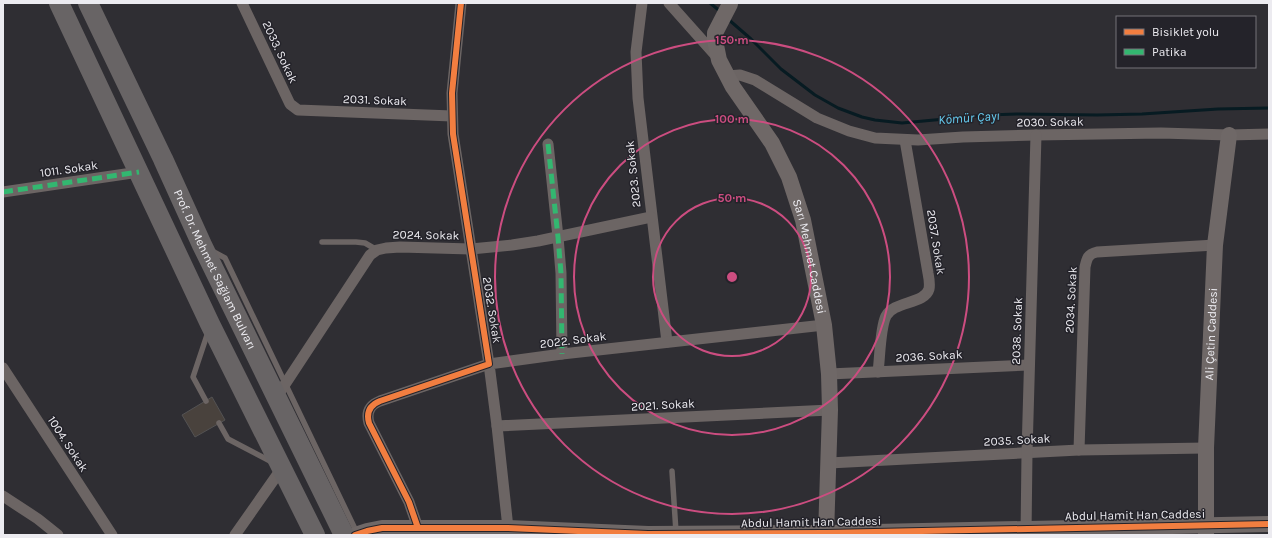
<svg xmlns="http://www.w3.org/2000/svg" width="1272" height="538" font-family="Karla,sans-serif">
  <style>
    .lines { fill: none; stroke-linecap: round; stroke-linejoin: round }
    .stream { stroke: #071b22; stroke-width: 3 }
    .building { fill: #49423d; stroke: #535253 }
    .lane { stroke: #6c6564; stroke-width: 5.5 }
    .street { stroke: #6c6564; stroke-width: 11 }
    .secondary { stroke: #6f6867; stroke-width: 16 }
    .highway { stroke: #686465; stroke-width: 20 }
    .quiet { stroke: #33b770; stroke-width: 5; stroke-dasharray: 10 5; stroke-linecap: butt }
    .cycleway-casing { stroke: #24232a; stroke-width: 8 }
    .cycleway { stroke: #f27e40; stroke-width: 6 }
    .ring { fill: none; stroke: #cc4d80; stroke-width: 2 }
    .labels { text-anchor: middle; stroke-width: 3; stroke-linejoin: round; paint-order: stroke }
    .street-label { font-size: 12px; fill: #ecebf0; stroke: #24232a }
    .water-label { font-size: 13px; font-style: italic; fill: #66cef2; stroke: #24232a }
    .centre { fill: #cc4d80; stroke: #24232a; stroke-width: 2 }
    .ring-label { font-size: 12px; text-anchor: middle; font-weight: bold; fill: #cc4d80; stroke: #24232a; stroke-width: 3; stroke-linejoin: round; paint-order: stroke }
  </style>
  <rect width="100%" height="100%" fill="#2f2e33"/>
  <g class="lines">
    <g class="stream">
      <path d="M710,3l11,9"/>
      <path d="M728,19l23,20 30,30 34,26 23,13 24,9 13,3 27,3 86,-8 29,-1 80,1 45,-1 76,-5 51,-1"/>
    </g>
  </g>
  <path class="building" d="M212,397l13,23 -30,17 -13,-22z"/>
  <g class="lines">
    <g class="lane">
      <path d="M322,242h34l9,1 12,7"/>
      <path d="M212,251l13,7 132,275"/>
      <path d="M206,401l-13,-24 15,-45"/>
      <path d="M219,423l9,16 44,23"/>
      <path d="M672,471l4,61"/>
    </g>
    <g class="street">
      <path d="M242,3l48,101 8,6 154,6"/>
      <path d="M642,3l-6,49 2,46 29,244"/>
      <path d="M669,3l49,55"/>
      <path d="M727,76l13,-1 15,5 62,38 32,13 26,7 43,2 45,-3 73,-2 125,-2 68,2 40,-1"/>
      <path d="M548,144l10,93 3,36 1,81"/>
      <path d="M3,192l136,-20"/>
      <path d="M3,368l109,167"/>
      <path d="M878,372c2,-14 2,-44 8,-56 8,-15 39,-12 43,-27 1,-5 0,-11 -1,-16l-23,-133"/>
      <path d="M829,374l200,-9"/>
      <path d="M276,398l94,-143 7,-5 9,-2 14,-1 71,2 41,-4 26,-4 113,-24"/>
      <path d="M497,426l333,-16"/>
      <path d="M1079,450l6,-183c2,-9 3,-13 12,-15l118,-7"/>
      <path d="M829,463l250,-13 127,-2"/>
      <path d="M3,496l35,23 20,16"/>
      <path d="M418,528l-9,-26 -40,-79c-3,-11 1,-18 11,-22l109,-37 -36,-230 -1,-41 9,-90"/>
      <path d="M508,528l-11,-102 -8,-62 73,-10 262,-29"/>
      <path d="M235,535l47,-67"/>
      <path d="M1026,535l1,-82 9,-318"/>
    </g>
    <g class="secondary">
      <path id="s1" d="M730,4l-15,29v7l4,20 14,27 39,56 17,34 14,43 21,105 5,49 1,36 -4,125"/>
      <path d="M355,535l12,-4 15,-3h126l140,6 178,-1 443,-9"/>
      <path id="s2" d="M1206,535v-87l9,-203 14,-110"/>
    </g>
    <g class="highway">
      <path d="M59,3l151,321 105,211"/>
      <path id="s3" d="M88,3l75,156 39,86 142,290"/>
    </g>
    <g class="quiet">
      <path d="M548,144l10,93 3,36 1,81"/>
      <path d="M3,192l136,-20"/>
    </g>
    <g class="cycleway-casing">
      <g id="cycleway">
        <path d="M418,528l-9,-26 -40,-79c-3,-11 1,-18 11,-22l109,-37 -36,-230 -1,-41 9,-90"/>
        <path d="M355,535l12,-4 15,-3h126l140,6 178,-1 443,-9"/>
      </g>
    </g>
    <use href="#cycleway" class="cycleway"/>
  </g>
  <g class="ring">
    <circle cx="732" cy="277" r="79"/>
    <circle cx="732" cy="277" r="158"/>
    <circle cx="732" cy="277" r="237"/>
  </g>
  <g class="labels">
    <g class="street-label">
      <text transform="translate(280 52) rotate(65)" y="4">2033. Sokak</text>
      <text transform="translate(375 100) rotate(2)" y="4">2031. Sokak</text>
      <text transform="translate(1050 122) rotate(-1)" y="4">2030. Sokak</text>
      <text transform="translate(69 169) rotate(-8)" y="4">1011. Sokak</text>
      <text transform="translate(633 174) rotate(-96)" y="4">2023. Sokak</text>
      <text transform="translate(426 235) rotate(1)" y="4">2024. Sokak</text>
      <text transform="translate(936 242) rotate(81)" y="4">2037. Sokak</text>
      <text dy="4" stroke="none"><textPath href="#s1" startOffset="279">Sarı Mehmet Caddesi</textPath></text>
      <text dy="4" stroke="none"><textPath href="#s3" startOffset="295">Prof. Dr. Mehmet Sağlam Bulvarı</textPath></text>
      <text transform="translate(1071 300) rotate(-87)" y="4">2034. Sokak</text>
      <text transform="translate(492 310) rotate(81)" y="4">2032. Sokak</text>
      <text transform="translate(1017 331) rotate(-88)" y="4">2038. Sokak</text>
      <text dy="4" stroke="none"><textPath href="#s2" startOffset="201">Ali Çetin Caddesi</textPath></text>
      <text transform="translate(573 340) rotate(-7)" y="4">2022. Sokak</text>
      <text transform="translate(929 356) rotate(-3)" y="4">2036. Sokak</text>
      <text transform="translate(663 405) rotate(-3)" y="4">2021. Sokak</text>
      <text transform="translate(1017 440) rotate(-3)" y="4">2035. Sokak</text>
      <text transform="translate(68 444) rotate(57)" y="4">1004. Sokak</text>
      <text transform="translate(1135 515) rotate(-1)" y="4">Abdul Hamit Han Caddesi</text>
      <text transform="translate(811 522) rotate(-1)" y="4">Abdul Hamit Han Caddesi</text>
    </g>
    <g class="water-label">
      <text transform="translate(969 117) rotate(-4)" y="5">Kömür Çayı</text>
    </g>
  </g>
  <circle cx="732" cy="277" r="6" class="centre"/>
  <g class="ring-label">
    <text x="732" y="44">150 m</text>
    <text x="732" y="123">100 m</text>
    <text x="732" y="202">50 m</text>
  </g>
  <rect width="1272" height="538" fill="none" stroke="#ecebf0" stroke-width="8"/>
  <rect x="1116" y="16" width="140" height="52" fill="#24232a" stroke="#747379"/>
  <rect x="1124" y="29" width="20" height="6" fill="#f27e40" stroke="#747379"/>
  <text x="1152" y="36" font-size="12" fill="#ecebf0">Bisiklet yolu</text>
  <rect x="1124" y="49" width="20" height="6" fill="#33b770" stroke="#747379"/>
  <text x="1152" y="56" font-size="12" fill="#ecebf0">Patika</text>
</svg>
